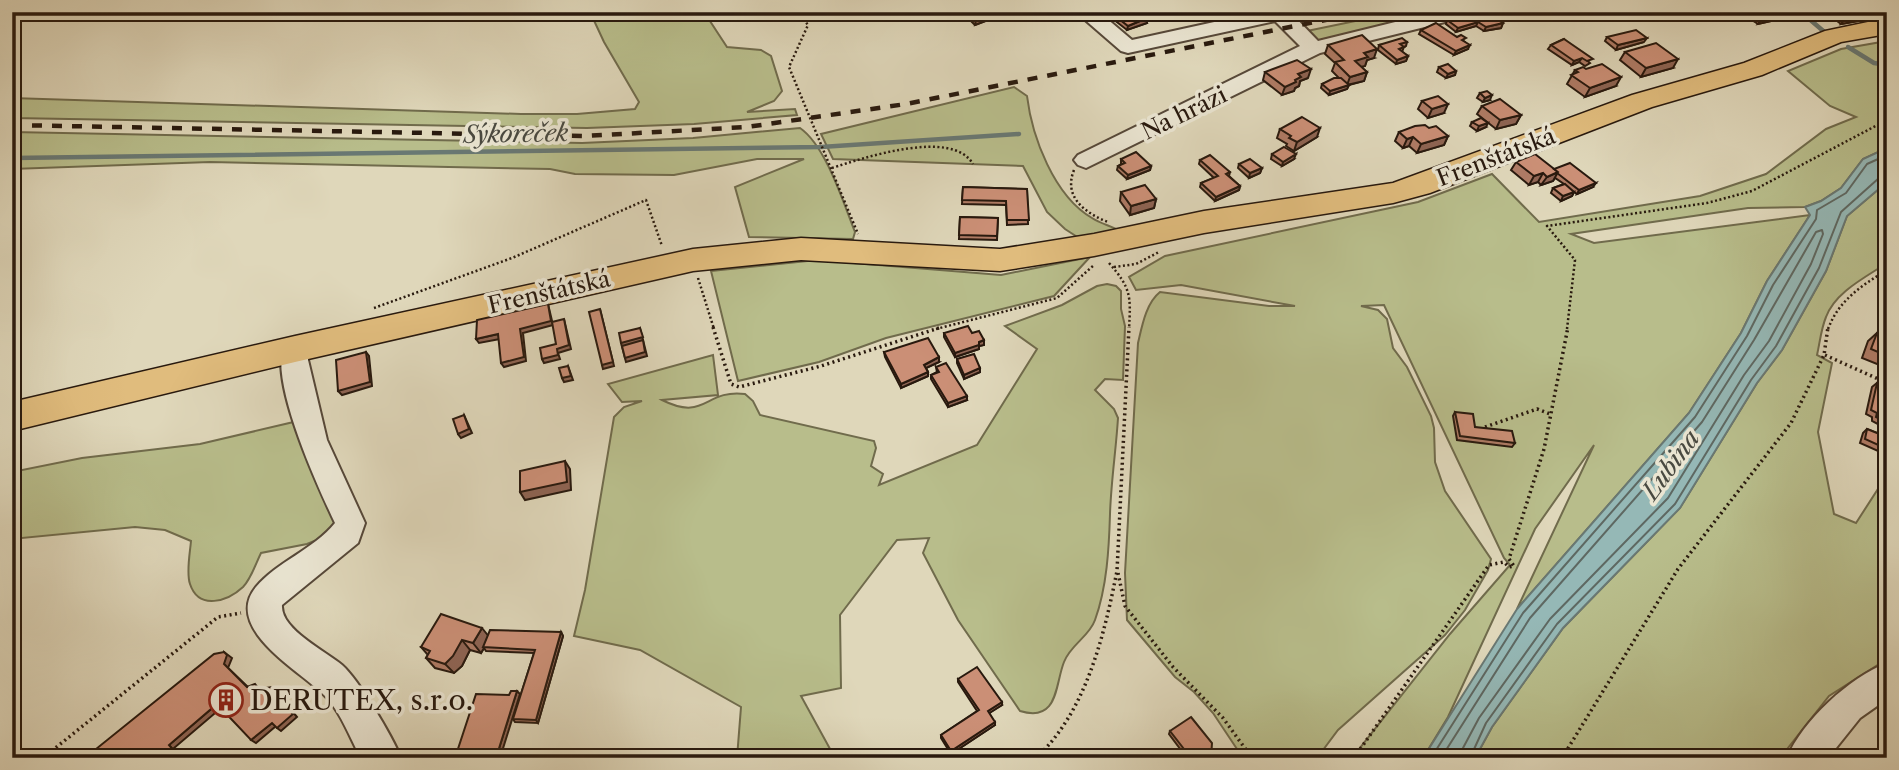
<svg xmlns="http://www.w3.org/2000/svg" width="1899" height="770" font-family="'Libre Caslon Text',serif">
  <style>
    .green { fill: #b8bd8b; stroke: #706b4c; stroke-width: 2 }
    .water { fill: #95b8b6; stroke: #697873; stroke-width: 2 }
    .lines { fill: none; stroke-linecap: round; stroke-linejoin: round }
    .shore { stroke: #5e6862; stroke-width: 2 }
    .stream { stroke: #697873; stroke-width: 4.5 }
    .minor-casing { stroke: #564839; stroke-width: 4 }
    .major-casing { stroke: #28190e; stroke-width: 3 }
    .path-far1 { stroke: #28190e; stroke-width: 2.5; stroke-dasharray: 2 2.5; stroke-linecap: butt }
    .path { stroke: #28190e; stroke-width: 3.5; stroke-dasharray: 2 3.5; stroke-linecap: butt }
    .minor { fill: #eae5d2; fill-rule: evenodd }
    .major { fill: #e0bc7d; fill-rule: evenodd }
    .rail { stroke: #28190e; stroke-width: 4.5; stroke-dasharray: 10 10; stroke-linecap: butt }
    .wall { fill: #af7b65; stroke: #28190e; stroke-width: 2 }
    .shaded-wall { fill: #8e6453; stroke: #28190e; stroke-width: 2 }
    .building { fill: #cb8f76; stroke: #28190e; stroke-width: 2 }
    .labels { text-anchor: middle; stroke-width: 7; stroke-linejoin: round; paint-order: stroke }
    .street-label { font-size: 23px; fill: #28190e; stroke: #eae5d2 }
    .water-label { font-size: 24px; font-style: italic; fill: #494940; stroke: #eae5d2 }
    .near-poi-label { font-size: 28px; fill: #28190e; stroke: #eae5d2; text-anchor: start }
  </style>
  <rect width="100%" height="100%" fill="#dfd7ba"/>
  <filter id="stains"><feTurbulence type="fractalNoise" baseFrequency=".00286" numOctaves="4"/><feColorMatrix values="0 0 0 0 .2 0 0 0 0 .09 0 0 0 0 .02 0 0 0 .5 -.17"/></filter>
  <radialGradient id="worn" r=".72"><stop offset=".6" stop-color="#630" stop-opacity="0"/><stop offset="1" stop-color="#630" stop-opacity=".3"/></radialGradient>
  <g class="green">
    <path d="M590,12h114l23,35 34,3 10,6 11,35 -8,10 -27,11 48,-3 2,6 -103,9 -107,4 -575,-10v-20l509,16h56l58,-5 4,-7 -35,-60z"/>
    <path d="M1399,12h54l-133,32 -18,-12z"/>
    <path d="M1887,41v107l-24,11 -22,29 -20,13 -16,6 -57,1 -177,26 23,9 216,-28 -43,66 -26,52 -52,80 -172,196 77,-164 -59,84 -87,188 -25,41h-71l98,-124 60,-69 -6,-7 -120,-253 -23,1 17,4 9,9 6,29 14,19 24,49 3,12 1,34 10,29 46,68 -3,11 -23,40 -20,25 -107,95 -21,28h-74l-30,-45 -19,-21 -19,-15 -48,-57 -2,-47 13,-230c4,-17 8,-40 22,-51l109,14h26l-114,-21 -45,5 -7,-13 36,-21 253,-54 74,-28 47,48 161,-26 66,-22 60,-45 30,-12 -26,-11 -42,-35 53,-22z"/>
    <path d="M1014,87l13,9c5,41 27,100 65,122 9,6 20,8 30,14l-40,8 -17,-11 -18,-17 -24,-46 -190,-7 -12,-25z"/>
    <path d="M800,128c26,18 43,74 55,104l-2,7 -104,-2 -14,-50 69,-28h-47l-83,16 -99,-1 -25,-5 -340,-7 -198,7v-37l570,11 111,-5z"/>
    <path d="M1887,182v81c-21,14 -52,29 -61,54 -5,12 -6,25 -9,38l15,8 -14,69 16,82 22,9 31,-48v184l-58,37 -49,62h-305l17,-31 71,-99 117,-120 77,-125 25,-33 44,-79 21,-55z"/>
    <path d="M1090,257l-36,39 -168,42 -67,24 -81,19 -27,-110 106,-11 184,15z"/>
    <path d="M1107,284l9,2 5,5v18l4,17 -2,54 -18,-1 -10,11 19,19 4,9c-2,32 -7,64 -8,96 -1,34 -3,73 -15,106 -6,17 -24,24 -31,42 -9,22 -5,61 -44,49l-62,-91 -35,-67 6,-15 -32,2 -57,75 1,73 -40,8 34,62h-98l4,-51 -101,-57 -66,-14 11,-46 29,-173 10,-10 18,-6 -20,1 -14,-18 105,-29 5,40 -56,5c44,22 42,-11 83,-6l8,7 7,14 114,26 2,7 -5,18 12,8 -4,11 98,-40 60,-96 -32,-23 57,-21 35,-19z"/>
    <path d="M298,421l43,109 -34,14 -46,9c-5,10 -10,26 -18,34 -15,14 -44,24 -53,-3 -4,-11 0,-31 1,-43l-26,-11 -30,-3 -123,12v-67l70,-14 118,-14z"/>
  </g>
  <path class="water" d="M1887,148v34l-40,34 -21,55 -44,79 -25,33 -77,125 -117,120 -71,99 -17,31h-52l94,-149 172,-196 52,-80 26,-52 43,-66 -5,-8 16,-6 20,-13 22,-29z"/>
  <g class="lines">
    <g class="shore">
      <path d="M1431,758l92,-145 172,-196 52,-81 26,-51 43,-66 1,-9 29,-17 21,-29 20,-9"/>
      <path d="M1441,758l89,-140 172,-196 52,-82 62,-108 6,-2 1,4 -12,30 -42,77 -25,34 -76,123 -118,121 -71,99 -16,30 -2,10"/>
      <path d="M1470,758l16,-35 71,-99 118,-120 76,-124 25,-34 43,-78 22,-56 38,-34 8,-2"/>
    </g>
    <g class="stream">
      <path d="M1801,12l27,23"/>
      <path d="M1848,47l26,16 13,2"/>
      <path d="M12,158l809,-11 198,-13"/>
    </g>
    <g class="minor-casing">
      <g id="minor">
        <path d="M1076,12h23l33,28 128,-28h30l28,29 118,-29h36l-3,4 -149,37 -234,115 -8,-3 -4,-5 4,-5 222,-109 -25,-25 -147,32 -7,-2z"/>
        <path d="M295,339l10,3 4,7 -1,11 19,80 38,83 -7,20 -76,62c-2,24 43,46 60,60 17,15 50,71 59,93h-40c-11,-20 -19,-43 -34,-60 -21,-24 -106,-68 -71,-111 21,-25 58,-38 79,-64 -17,-36 -68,-146 -50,-181z"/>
        <path d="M1887,663v36l-27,19 -32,40h-41c16,-38 62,-80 100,-95z"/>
      </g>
    </g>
    <g class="major-casing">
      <path id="major" d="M1887,18v16l-46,8 -79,33 -110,32 -222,86 -37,10 -189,30 -110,23 -94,15 -199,-11 -108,11 -398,91 -283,69v-29l283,-66 398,-87 108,-11 199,11 94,-15 110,-23 189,-28 239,-88 112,-32 81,-32z"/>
    </g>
    <g class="path-far1">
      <path d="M798,12l10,13 -19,42 69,167"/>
      <path d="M832,168c31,-10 120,-40 141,-4"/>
      <path d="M1074,170c-11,27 11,43 34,52"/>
      <path d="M1109,263c22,25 22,33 20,66"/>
      <path d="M1114,267l22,-3 23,-12"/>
      <path d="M698,278l16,51"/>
      <path d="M374,308l138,-50 134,-58 16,46"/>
      <path d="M936,329l121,-31 37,-33"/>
      <path d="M1567,329l8,-69 -28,-34 160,-23 45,-12 135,-71"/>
      <path d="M1828,329c11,-29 33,-43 59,-59"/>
    </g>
    <g class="path">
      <path d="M713,327l18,57 8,3 82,-21 121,-39"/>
      <path d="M1825,355l62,28"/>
      <path d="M1485,427l52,-18 13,5"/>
      <path d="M1118,573l7,33 48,61 50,51 29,40"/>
      <path d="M43,758l175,-141 23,-4"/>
      <path d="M1036,758c50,-46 68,-122 81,-187l12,-244"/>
      <path d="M1354,758l135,-193 15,-3 5,5 5,-1 -5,-7 35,-110 24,-122"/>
      <path d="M1562,758l116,-189 113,-146 33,-68 4,-28"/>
    </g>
    <use href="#minor" class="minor"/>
    <use href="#major" class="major"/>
    <path class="rail" d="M12,125l573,11 162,-9 159,-23 459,-92"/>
  </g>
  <g class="wall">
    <path d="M965,12h44l-34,13 -10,-10z"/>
    <path d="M1104,12h35l8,11 -20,7z"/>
    <path d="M1742,12h38l-5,8 -17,4 -17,-11z"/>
    <path d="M1825,12h59l1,1 -4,4 -40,7z"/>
    <path d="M1447,20l56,3 -2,5 -17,3 -8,-5 -20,6 -10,-8z"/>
    <path d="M1421,30l36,7 8,5 3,7 -14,6 -35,-21z"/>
    <path d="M1607,37l37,5 -28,8 -11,-9z"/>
    <path d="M1564,39l26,24 -5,3 -6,-4 -7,3 -24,-16 3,-4z"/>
    <path d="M1407,42l-1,4 -2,1 -2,5 6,4 -2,5 -10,3 -18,-14 1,-5z"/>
    <path d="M1328,45l46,13 -7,2 -2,6 -4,1 6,5 -3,9 -15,4 -2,4 -18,6 -8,-7 1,-4 17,-6 -7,-7 3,-8 -10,-9z"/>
    <path d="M1625,52l48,16 -32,9 -21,-17z"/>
    <path d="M1439,67l17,4 -1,4 -9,3 -9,-6z"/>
    <path d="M1575,70l41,16 -31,11 -18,-13z"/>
    <path d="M1265,72l43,6 -8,3 -1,5 -4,2 -1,3 -12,4 -19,-15z"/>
    <path d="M1480,93l10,7 -7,2 -6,-4z"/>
    <path d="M1422,101l22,12 -16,5 -10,-9z"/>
    <path d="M1482,106l39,9 -5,9 -20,5 -19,-15z"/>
    <path d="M1472,122l14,5 -9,4 -7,-5z"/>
    <path d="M1429,128l19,8 -4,9 -27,8 -8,-7 -6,2 -8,-7 4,-9z"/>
    <path d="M1280,129l37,8 -23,14 -8,-5 1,-2 -10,-6z"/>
    <path d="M1272,154l22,5 -12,7 -11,-7z"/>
    <path d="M1121,159l30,7 -1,4 -23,9 -10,-9 1,-4 3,-2z"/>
    <path d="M1200,160l30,12 -1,4 11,10 -1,4 -24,11 -15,-14 1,-4 13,-5 -15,-14z"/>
    <path d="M1516,162l38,7 39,18 -16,7 -3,-2 -2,4 -11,5 -10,-8 2,-5 11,-4 -9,-6 -2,3 -12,4 -3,-3 -9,3 -18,-15z"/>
    <path d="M1239,164l23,4 -2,5 -11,5 -11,-10z"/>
    <path d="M963,187l64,2 1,35 -21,1 -1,-20 -44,-1z"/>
    <path d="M1121,192l35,7 -2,9 -24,7 -10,-14z"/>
    <path d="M960,217l38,1 -1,22 -38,-1z"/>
    <path d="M944,333h28l12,7v5l-5,1v3l-24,8 -11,-20z"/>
    <path d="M1877,333l10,4v31l-25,-10 6,-17z"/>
    <path d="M884,352l55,10 -13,6 2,4v4l-27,12 -16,-31z"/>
    <path d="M957,359l23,9v4l-16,7 -7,-16z"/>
    <path d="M936,367l31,33 -19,7 -17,-28v-4l6,-3z"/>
    <path d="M1877,383l10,4v42l-15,-8v-4l-6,-3 6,-27z"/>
    <path d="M1455,412l20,15 40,16 -3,4 -55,-7 -4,-24z"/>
    <path d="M1867,429l20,8v18l-27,-12 3,-10z"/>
    <path d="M561,632l2,4 -25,87 -23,-1 -2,-3 21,-66 -48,-2 -2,-3 -3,5 -11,-3 -8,16 -8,7 -19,-5 -9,-10 2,-3 -7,-8 67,-12z"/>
    <path d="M958,679l44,26 -13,8 6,12 -44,29 -10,-16v-3l36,-24 -19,-29z"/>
    <path d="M1170,731l41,27h-24l-18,-24z"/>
  </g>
  <g class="shaded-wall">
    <path d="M997,12h12l-34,13 1,-5z"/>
    <path d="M1777,12h3l-5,8 -17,4 6,-8z"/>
    <path d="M1885,13l-4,4 -40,7 3,-4z"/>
    <path d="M1147,18v5l-20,7 1,-4z"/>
    <path d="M1478,22l-2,4 -20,6 2,-4z"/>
    <path d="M1503,23l-2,5 -17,3 2,-4z"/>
    <path d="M1647,38l-3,4 -28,8 2,-5z"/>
    <path d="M1470,45l-2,4 -14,6 2,-4z"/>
    <path d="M1377,49l-3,9 -7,2 -2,6 -13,3 3,-8 9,-8z"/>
    <path d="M1408,56l-2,5 -10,3 1,-4z"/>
    <path d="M1582,58l-3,4 -7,3 2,-4z"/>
    <path d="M1678,59l-5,9 -32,9 5,-9z"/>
    <path d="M1311,69l-3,9 -8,3 -1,5 -4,2 -1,3 -12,4 3,-8 13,-13z"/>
    <path d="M1456,71l-1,4 -9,3 2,-4z"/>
    <path d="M1367,72l-3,9 -17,4 3,-8z"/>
    <path d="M1621,77l-5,9 -31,11 5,-9z"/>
    <path d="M1349,85l-2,4 -18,6 1,-4z"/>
    <path d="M1492,95l-2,5 -7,2 2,-4z"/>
    <path d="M1448,104l-4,9 -16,5 4,-9z"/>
    <path d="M1521,115l-5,9 -20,5 4,-9z"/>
    <path d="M1488,123l-2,4 -9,4 2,-5z"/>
    <path d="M1320,128l-3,9 -23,14 3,-9z"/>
    <path d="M1448,136l-4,9 -27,8 4,-9z"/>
    <path d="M1413,137l-4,9 -6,2 4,-9z"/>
    <path d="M1296,154l-2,5 -12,7 1,-4z"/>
    <path d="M1151,166l-1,4 -23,9 1,-4z"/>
    <path d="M1262,168l-2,5 -11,5 1,-5z"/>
    <path d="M1558,172l-5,9 -12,4 6,-8z"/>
    <path d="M1543,173l-5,9 -9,3 5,-9z"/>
    <path d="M1596,183l-3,4 -16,7 2,-4z"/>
    <path d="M1240,186l-1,4 -24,11 1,-4z"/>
    <path d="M1574,192l-2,4 -11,5 2,-5z"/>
    <path d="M1156,199l-2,9 -24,7 1,-9z"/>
    <path d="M548,304l5,21 -30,8 3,28 -22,6 -3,-4 19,-34z"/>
    <path d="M600,309l14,57 -11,3 -1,-4z"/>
    <path d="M564,319l7,30 -13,4 2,6 -16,4 -2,-4 15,-10z"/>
    <path d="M640,328l7,28 -21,6 -5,-19z"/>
    <path d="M498,334l2,5 -21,4 -3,-4z"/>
    <path d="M984,340v5l-5,1v3l-24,8v-4z"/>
    <path d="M366,352l3,4 3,30 -30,9 -4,-4z"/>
    <path d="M939,357v5l-15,7v-4z"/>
    <path d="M568,366l5,14 -9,2 -2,-4z"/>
    <path d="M980,368v4l-16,7v-4z"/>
    <path d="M928,372v4l-27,12v-4z"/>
    <path d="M967,396v4l-19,7v-4z"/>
    <path d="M464,415l8,18 -11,5 -3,-4z"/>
    <path d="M565,461l5,8 1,21 -46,10 -5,-8z"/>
    <path d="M482,628l8,10 -9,15 -8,-10z"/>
    <path d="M561,632l2,4 -25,87 -2,-3z"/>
    <path d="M462,640l8,10 -8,16 -8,7 -9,-9z"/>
    <path d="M224,652l8,6 -4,10 23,22 -27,-26z"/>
    <path d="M272,687l23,21 -3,3 5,6 -16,14 -4,-3 11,-20z"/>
    <path d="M517,691l3,3 -20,64h-4z"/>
    <path d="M1002,702v3l-14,9v-3z"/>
    <path d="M217,704l4,4 -47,40 9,10h-3l-11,-13z"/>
    <path d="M995,722v3l-44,29v-3z"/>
    <path d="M272,723l4,3 -20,17 -5,-3z"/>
  </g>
  <g class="building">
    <path d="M966,12h31l-21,8z"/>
    <path d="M1110,12h29l8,6 -19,8z"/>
    <path d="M1476,12h12l15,11 -17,4 -8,-5 -20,6 -11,-8z"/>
    <path d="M1759,12h18l-13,4z"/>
    <path d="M1834,12h50l1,1 -41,7z"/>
    <path d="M1436,23l21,14 4,-2 5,3 -4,2 8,5 -14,6 -35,-21z"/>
    <path d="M1636,30l11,8 -29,7 -11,-8z"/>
    <path d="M1362,35l15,14 -13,4 4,4 -13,4 12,11 -17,5 -15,-15 9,-2 -16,-15z"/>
    <path d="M1402,38l5,4 -7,2 4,3 -5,2 9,7 -11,4 -18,-15z"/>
    <path d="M1564,39l29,20 -6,2 -5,-3 -8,3 -23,-16z"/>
    <path d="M1656,43l22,16 -32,9 -21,-16z"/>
    <path d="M1297,60l14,9 -13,5 3,3 -6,3 1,2 -11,5 -20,-15z"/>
    <path d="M1448,64l8,7 -8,3 -9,-7z"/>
    <path d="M1602,64l19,13 -31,11 -19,-13 7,-3 -3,-2 8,-3 3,2z"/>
    <path d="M1334,78h7l8,7 -19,6 -8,-7z"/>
    <path d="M1487,91l5,4 -7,3 -5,-5z"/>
    <path d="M1438,96l10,8 -16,5 -10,-8z"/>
    <path d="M1500,99l21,16 -21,5 -18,-14z"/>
    <path d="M1302,117l18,11 -23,14 -8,-4 2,-2 -11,-7z"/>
    <path d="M1481,118l7,5 -9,3 -7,-4z"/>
    <path d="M1425,125l4,3 7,-2 12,10 -27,8 -8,-7 -6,2 -8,-7 16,-6z"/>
    <path d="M1284,147l12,7 -13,8 -11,-8z"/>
    <path d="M1136,152l15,14 -23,9 -10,-9 7,-3 -4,-4z"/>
    <path d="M1535,154l23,18 -11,5 -4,-4 -9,3 -18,-14z"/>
    <path d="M1210,155l20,17 -4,2 14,12 -24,11 -15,-14 17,-7 -18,-16z"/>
    <path d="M1250,159l12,9 -12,5 -11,-9z"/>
    <path d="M1570,163l26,20 -17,7 -22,-17 1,-1 -4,-3z"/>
    <path d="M1565,184l9,8 -11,4 -10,-8z"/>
    <path d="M1145,185l11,14 -25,7 -10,-14z"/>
    <path d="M963,187l64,2 2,31h-22l-1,-19 -44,-1z"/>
    <path d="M960,217l38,1 -1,18 -38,-1z"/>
    <path d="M548,304l3,17 -31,8 4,28 -23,6 -3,-29 -22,5 1,-19z"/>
    <path d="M600,309l13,53 -11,3 -13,-53z"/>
    <path d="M564,319l5,26 -12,4 1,6 -16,4 -2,-11 16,-4 -4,-22z"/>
    <path d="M968,326l4,7 7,-2 5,9 -5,2v3l-24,8 -11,-20z"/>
    <path d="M640,328l3,9 -22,6 -2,-10z"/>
    <path d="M1877,333l10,4v19l-16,-7z"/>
    <path d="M928,338l11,19 -15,8 4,7 -27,12 -17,-32z"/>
    <path d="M643,340l2,12 -20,6 -3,-12z"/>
    <path d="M366,352l4,30 -32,9 -2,-31z"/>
    <path d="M974,354l6,14 -16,7 -7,-16z"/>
    <path d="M946,363l21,33 -19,7 -17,-28 8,-3 -3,-5z"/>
    <path d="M568,366l3,10 -9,2 -3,-10z"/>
    <path d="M1877,383l10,4v36l-11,-6 1,-4 -6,-3z"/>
    <path d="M1455,412l18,2 2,13 37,4 3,12 -55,-7z"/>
    <path d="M464,415l5,14 -11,5 -5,-15z"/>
    <path d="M1867,429l20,8v12l-22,-10z"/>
    <path d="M565,461l2,21 -47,10v-21z"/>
    <path d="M441,614l41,14 -9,15 -11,-3 -9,16 -8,8 -19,-6 4,-7 -9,-4z"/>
    <path d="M490,630l71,2 -25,88 -23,-1 22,-69 -52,-3z"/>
    <path d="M224,652l3,3 -3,9 23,23 8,-3 4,5 13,-2 19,18 -3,3 5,6 -16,14 -5,-5 -21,17 -34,-36 -48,41 11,13h-76l-8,-9 118,-95z"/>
    <path d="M977,667l25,35 -14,9 7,11 -44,29 -10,-16 38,-25 -21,-31z"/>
    <path d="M511,691h6l-21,67h-41l21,-64 33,1z"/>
    <path d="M1191,717l21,26 -1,15h-20l-21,-27z"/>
  </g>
  <defs>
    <g id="building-ring" transform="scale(1.75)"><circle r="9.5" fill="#eae5d2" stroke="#8f2418" stroke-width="1.5"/><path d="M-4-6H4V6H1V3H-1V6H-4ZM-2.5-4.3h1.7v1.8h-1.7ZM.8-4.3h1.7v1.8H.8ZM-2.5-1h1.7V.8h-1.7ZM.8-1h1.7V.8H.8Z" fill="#8f2418"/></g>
  </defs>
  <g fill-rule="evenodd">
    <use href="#building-ring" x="226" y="700"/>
  </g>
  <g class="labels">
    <g class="street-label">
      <text transform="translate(1184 113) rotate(-26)" y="8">Na hrázi</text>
      <text transform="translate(1496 157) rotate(-21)" y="8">Frenštátská</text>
      <text transform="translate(549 292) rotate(-13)" y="8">Frenštátská</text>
    </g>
    <g class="water-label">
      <text transform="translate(516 134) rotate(-1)" y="8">Sýkoreček</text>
      <text transform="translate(1671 465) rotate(-54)" y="8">Lubina</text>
    </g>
    <g class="near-poi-label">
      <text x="250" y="710">DERUTEX, s.r.o.</text>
    </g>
  </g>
  <rect width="1899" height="770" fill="none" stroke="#dfd7ba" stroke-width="42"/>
  <rect x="14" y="14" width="1871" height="742" fill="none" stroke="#28190e" stroke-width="3.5"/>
  <rect x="21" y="21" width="1857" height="728" fill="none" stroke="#28190e" stroke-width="2"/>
  <rect width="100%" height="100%" filter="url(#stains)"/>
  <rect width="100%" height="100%" fill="url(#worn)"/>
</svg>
